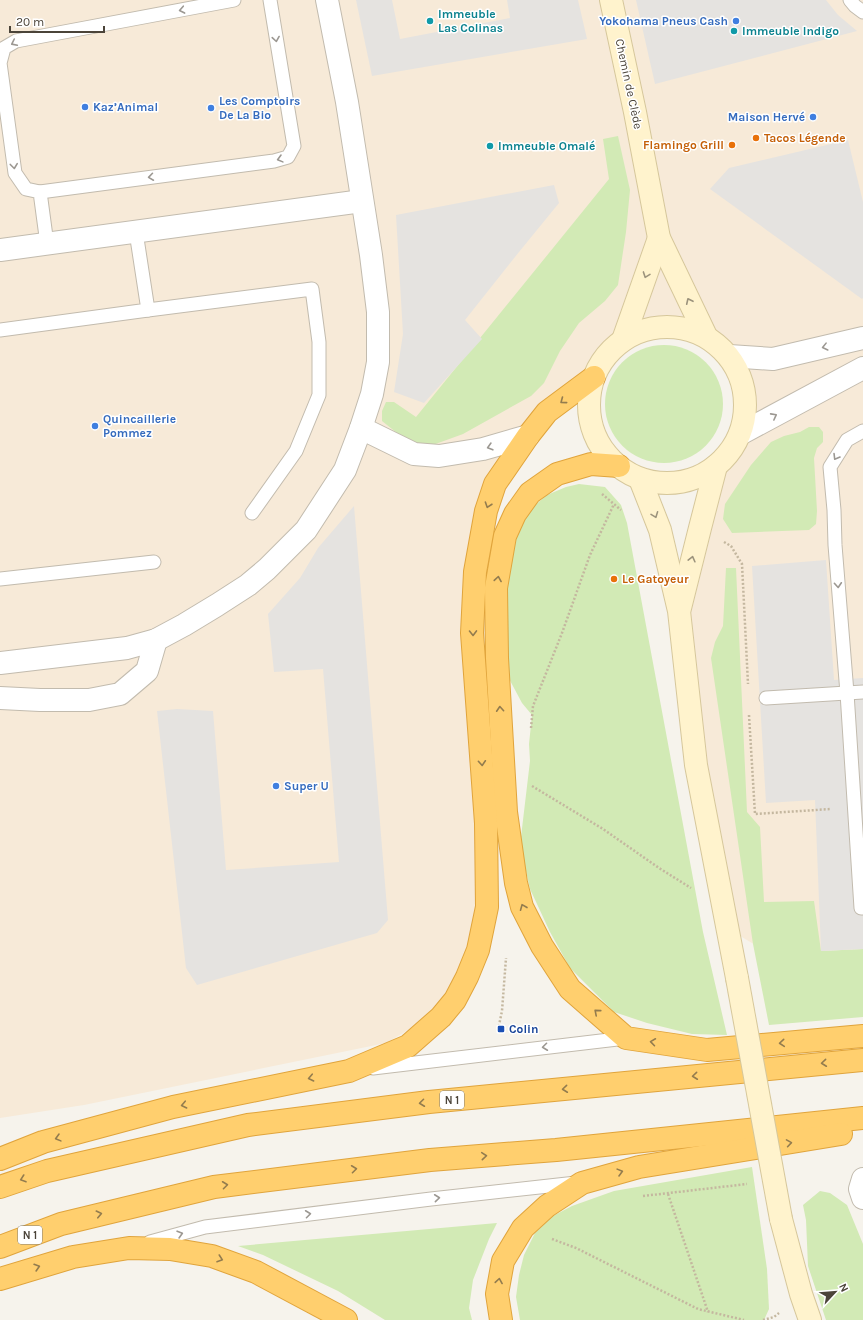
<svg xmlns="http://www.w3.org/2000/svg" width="863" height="1320" font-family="Karla,sans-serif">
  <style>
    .commercial { fill: #f7ead8 }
    .green { fill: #d2eab5 }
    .parking { fill: #e5e3e0 }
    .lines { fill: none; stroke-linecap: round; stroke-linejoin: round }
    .lane-casing { stroke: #c2bbae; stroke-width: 15 }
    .street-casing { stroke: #c2bbae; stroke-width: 24 }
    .secondary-casing { stroke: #d6c79b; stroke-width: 24 }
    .highway-casing { stroke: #e0a43c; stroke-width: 24 }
    .path { stroke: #c4b79f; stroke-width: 2.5; stroke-dasharray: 2 2; stroke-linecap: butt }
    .lane { stroke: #fff; stroke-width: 13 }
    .street { stroke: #fff; stroke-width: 22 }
    .secondary { stroke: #fff3cd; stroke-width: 22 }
    .highway { stroke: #ffcf6e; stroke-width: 22 }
    .secondary-bridge-casing { stroke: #d6c79b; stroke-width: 24; stroke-linecap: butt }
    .secondary-bridge { stroke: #fff3cd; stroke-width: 22 }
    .oneway { stroke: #9c9892 }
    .oneway2 { stroke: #9c937c }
    .oneway3 { stroke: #937c4e }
    .culture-dot { fill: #0f9aa8; stroke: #fff; stroke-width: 1.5 }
    .shop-dot { fill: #3f7fe0; stroke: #fff; stroke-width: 1.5 }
    .food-dot { fill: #e8710a; stroke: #fff; stroke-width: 1.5 }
    .transit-dot { fill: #1a4fb4; stroke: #fff; stroke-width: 1.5 }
    .labels { text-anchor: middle; stroke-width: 3; stroke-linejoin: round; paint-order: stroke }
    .shield { fill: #fff; stroke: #817c74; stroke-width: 1 }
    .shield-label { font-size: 11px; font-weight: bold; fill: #4b4439 }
    .culture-label { font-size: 12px; font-weight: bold; fill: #0d838f; stroke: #fff; text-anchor: start }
    .shop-label { font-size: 12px; font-weight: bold; fill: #366cbe; stroke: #fff; text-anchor: start }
    .street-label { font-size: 12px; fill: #4b4439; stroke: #fff }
    .food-label { font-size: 12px; font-weight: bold; fill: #c56008; stroke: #fff; text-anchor: start }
    .transit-label { font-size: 12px; font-weight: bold; fill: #164399; stroke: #fff; text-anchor: start }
  </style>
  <rect width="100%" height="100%" fill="#f6f3ec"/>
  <path class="commercial" d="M0,0h863v949l-42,2 -64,-5 -32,-19 -46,-316 37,-145 13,-12 11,-20 5,-21 -1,-25 -6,-17 -9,-15 -11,-11 -12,-9 -21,-8 -22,-2 -21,4 -29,17 -19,30 -99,107 -20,88 3,378 -44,65 -48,28 -302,62 -84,13z"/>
  <g class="green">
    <path d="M618,136l12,54 -4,42 -8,53 -13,16 -26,22 -19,28 -16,32 -13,13 -68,38 -33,12 -23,-5 -25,-20v-10l4,-9h8l22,15 193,-238 -6,-40z"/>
    <circle cx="664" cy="404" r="59"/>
    <path d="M809,427h10l4,5v10l-6,6 -3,10 3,53 -1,13 -7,6 -77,3 -9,-14 2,-15 26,-39 20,-23 13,-6 16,-4z"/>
    <path d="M579,484l26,3 16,18 6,18 76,409 24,103 -35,-1 -45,-11 -33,-11 -44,-44 -20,-36 -20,-43 -6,-27 -3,-25 9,-76 -1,-17 3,-29 -10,-12 -15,-28 -6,-36 9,-91 19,-38 18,-15 19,-8z"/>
    <path d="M726,568h10l11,244 13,15 4,75 50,-1 7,50 42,-2v68l-94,8 -16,-81 -42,-286 4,-16 8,-16z"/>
    <path d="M752,1167l15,102 2,40 -5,11h-244l-4,-23 3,-22 5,-20 11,-22 18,-17 19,-10 42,-15z"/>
    <path d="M820,1191l10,2 17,12 16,39v76h-37l-18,-54 -2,-46 -3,-15z"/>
    <path d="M497,1223l-8,16 -16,41 -4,28 3,12h-87l-47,-29 -75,-36 -25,-9z"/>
  </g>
  <g class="parking">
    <path d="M356,0h36l8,39 110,-21 -3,-18h71l9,39 -215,37z"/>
    <path d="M636,0h190l12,15 19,16 -202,53z"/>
    <path d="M848,140l15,62v96l-1,1 -152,-110 19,-21z"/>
    <path d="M554,185l5,18 -40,49 -54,68 17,19 -58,64 -30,-11 9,-58 -7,-119z"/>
    <path d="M354,506l34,414 -11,13 -180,52 -11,-17 -29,-257 20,-2 36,2 13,159 113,-8 -16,-193 -49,3 -6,-58 32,-36 18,-30z"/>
    <path d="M826,560l8,120 29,-2v271l-42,2 -6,-151 -49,3 -14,-237z"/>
  </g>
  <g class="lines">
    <g class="lane-casing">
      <g id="lane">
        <path d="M850,0l5,6 8,6"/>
        <path d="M40,192l234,-31 14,-4 6,-11 -24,-146"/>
        <path d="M47,244l-7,-52 -14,-3 -11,-16 -15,-110 4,-15 12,-7 218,-41"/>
        <path d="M148,310l164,-21 7,53v53l-23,56 -44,62"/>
        <path d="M0,330l148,-20 -12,-78"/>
        <path d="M863,431l-16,9 -17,27 4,43 1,35 12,148 14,215h2"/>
        <path d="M0,579l154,-17"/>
        <path d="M766,698l97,-6"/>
        <path d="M373,1068l253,-30"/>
        <path d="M150,1242l55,-15 226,-28 145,-16"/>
      </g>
    </g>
    <g class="street-casing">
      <g id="street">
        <path d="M0,250l362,-49"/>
        <path d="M729,356l44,3 90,-21"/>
        <path d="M361,428l53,26 25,2 44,-7 45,-13"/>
        <path d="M740,434l123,-66"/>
        <path d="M0,663l127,-15 29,-8 28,-15 33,-20 31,-20 19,-16 39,-39 39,-60 16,-42 11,-34 6,-32v-50l-7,-57 -24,-153 -20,-102"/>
        <path d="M0,698l40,2h49l31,-6 27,-23 9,-31"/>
        <path d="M863,1179l-3,10 3,9"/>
      </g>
    </g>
    <g class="secondary-casing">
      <g id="secondary">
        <path d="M611,0l24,112 24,126 47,98"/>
        <circle cx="667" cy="405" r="78"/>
        <path d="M623,340l36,-102"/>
        <path d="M640,479l20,51 19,81 17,154 41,213"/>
        <path d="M680,608l20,-80 16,-62"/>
        <path d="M781,1219l20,75 9,26"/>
      </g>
    </g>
    <g class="highway-casing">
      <g id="highway">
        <path d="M619,466l-28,-2 -34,10 -27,19 -15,21 -10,22 -9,52 1,70 9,154 10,71 6,24 20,39 28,43 56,49 81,12 156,-14"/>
        <path d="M0,1159l43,-17 130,-35 176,-36 59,-25 33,-29 14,-17 12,-23 11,-27 9,-43 -1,-84 -14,-190 3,-61 11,-61 9,-27 33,-48 19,-24 47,-35"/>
        <path d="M0,1187l47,-16 201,-46 181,-23 434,-42"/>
        <path d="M0,1247l61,-23 153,-37 216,-27 126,-10 307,-32"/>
        <path d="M0,1279l73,-22 56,-9 41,1 42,7 44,16 90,48"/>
        <path d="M501,1320l-4,-26 6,-33 20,-33 24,-22 35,-23 57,-16 202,-33"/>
      </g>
    </g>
    <g class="path">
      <path d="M602,494l19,16"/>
      <path d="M724,542l7,4 11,18 6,120"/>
      <path d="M749,715l6,99 76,-5"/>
      <path d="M531,728l2,-22 29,-73 28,-78 24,-51"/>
      <path d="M532,786l71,43 56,39 32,20"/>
      <path d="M498,1030l4,-19 4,-53"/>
      <path d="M668,1194l40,118"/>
      <path d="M643,1196l104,-12"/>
      <path d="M552,1239l24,9 122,61 46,11"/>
      <path d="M763,1320l11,-3 5,-4"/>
    </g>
    <use href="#lane" class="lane"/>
    <use href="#street" class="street"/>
    <use href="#secondary" class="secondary"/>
    <use href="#highway" class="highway"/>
    <g class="secondary-bridge-casing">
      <path id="secondary-bridge" d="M737,978l44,241"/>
    </g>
    <use href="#secondary-bridge" class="secondary-bridge"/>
  </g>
  <defs><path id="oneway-chevron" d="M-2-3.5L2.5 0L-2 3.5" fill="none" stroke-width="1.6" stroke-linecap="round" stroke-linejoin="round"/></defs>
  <g class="oneway">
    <use href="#oneway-chevron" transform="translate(182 10) rotate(169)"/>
    <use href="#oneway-chevron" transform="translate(276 39) rotate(81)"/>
    <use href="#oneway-chevron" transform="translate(14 43) rotate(154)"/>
    <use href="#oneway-chevron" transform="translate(280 159) rotate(165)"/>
    <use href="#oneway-chevron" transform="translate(14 166) rotate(83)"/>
    <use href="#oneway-chevron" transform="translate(151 177) rotate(172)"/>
    <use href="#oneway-chevron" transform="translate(825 347) rotate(166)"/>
    <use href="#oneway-chevron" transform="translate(774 416) rotate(-28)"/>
    <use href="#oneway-chevron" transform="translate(490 447) rotate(164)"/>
    <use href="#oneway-chevron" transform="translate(836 457) rotate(121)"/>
    <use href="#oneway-chevron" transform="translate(838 585) rotate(86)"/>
    <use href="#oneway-chevron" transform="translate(545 1047) rotate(173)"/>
    <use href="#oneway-chevron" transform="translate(437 1198) rotate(-6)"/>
    <use href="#oneway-chevron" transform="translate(308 1214) rotate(-7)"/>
    <use href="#oneway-chevron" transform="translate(180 1234) rotate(-16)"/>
  </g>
  <g class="oneway2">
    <use href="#oneway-chevron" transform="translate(646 275) rotate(110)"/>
    <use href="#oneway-chevron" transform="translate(689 301) rotate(-115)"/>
    <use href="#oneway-chevron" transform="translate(655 515) rotate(69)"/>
    <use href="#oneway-chevron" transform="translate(692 559) rotate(-76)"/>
  </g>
  <g class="oneway3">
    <use href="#oneway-chevron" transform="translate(563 401) rotate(143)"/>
    <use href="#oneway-chevron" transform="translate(488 505) rotate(109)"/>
    <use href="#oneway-chevron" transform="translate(498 579) rotate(-81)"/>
    <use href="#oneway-chevron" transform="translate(473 633) rotate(89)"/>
    <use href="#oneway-chevron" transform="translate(500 709) rotate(-94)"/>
    <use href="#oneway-chevron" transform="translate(482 763) rotate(86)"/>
    <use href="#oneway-chevron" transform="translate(523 907) rotate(-112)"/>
    <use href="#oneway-chevron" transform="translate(597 1012) rotate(-139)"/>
    <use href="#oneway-chevron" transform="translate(653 1042) rotate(-172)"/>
    <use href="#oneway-chevron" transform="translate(782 1043) rotate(175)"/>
    <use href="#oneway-chevron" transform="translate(824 1063) rotate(174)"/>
    <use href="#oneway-chevron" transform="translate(695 1076) rotate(174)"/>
    <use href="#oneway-chevron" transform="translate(311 1078) rotate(168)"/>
    <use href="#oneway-chevron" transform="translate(565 1089) rotate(174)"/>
    <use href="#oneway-chevron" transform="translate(422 1103) rotate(173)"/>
    <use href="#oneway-chevron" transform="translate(184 1105) rotate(168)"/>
    <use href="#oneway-chevron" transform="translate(58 1138) rotate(165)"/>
    <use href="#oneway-chevron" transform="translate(789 1143) rotate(-9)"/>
    <use href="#oneway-chevron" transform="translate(484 1156) rotate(-5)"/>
    <use href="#oneway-chevron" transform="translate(354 1169) rotate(-7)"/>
    <use href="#oneway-chevron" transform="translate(620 1172) rotate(-15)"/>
    <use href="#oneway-chevron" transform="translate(23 1179) rotate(161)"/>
    <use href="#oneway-chevron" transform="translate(225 1185) rotate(-7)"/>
    <use href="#oneway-chevron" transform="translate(99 1214) rotate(-13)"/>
    <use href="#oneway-chevron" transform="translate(220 1259) rotate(19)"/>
    <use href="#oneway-chevron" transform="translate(37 1267) rotate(-17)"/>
    <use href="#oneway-chevron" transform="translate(499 1281) rotate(-81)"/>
  </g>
  <g class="culture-dot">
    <circle cx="430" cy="21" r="4"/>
    <circle cx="734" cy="31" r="4"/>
    <circle cx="490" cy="146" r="4"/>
  </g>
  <g class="shop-dot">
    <circle cx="736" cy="21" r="4"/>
    <circle cx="85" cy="107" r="4"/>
    <circle cx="211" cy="108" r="4"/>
    <circle cx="813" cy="117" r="4"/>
    <circle cx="95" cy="426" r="4"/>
    <circle cx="276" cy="786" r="4"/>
  </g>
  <g class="food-dot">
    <circle cx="756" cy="138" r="4"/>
    <circle cx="732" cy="145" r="4"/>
    <circle cx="614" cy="579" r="4"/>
  </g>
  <rect class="transit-dot" x="497" y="1025" width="8" height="8" rx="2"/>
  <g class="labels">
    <g class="shield">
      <rect x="440" y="1091" width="24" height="18" rx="3"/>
      <rect x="18" y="1226" width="24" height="18" rx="3"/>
    </g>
    <g class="shield-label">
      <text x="452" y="1104">N 1</text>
      <text x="30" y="1239">N 1</text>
    </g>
    <g class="culture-label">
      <text x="438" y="18">Immeuble<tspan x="438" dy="14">Las Colinas</tspan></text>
      <text x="742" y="35">Immeuble Indigo</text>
      <text x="498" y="150">Immeuble Omalé</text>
    </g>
    <g class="shop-label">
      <text x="728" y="25" text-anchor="end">Yokohama Pneus Cash</text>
      <text x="219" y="105">Les Comptoirs<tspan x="219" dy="14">De La Bio</tspan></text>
      <text x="93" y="111">Kaz’Animal</text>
      <text x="805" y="121" text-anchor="end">Maison Hervé</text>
      <text x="103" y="423">Quincaillerie<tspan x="103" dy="14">Pommez</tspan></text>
      <text x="284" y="790">Super U</text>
    </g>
    <g class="street-label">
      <text transform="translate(629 84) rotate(78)" y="4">Chemin de Clède</text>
    </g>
    <g class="food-label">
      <text x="764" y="142">Tacos Légende</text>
      <text x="724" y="149" text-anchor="end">Flamingo Grill</text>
      <text x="622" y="583">Le Gatoyeur</text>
    </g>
    <g class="transit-label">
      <text x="509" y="1033">Colin</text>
    </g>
  </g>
  <g transform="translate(835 1292) rotate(64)" stroke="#ffffff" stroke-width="3" paint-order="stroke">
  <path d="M0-3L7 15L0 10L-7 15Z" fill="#4b4439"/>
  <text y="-6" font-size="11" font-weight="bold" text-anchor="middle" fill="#4b4439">N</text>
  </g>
  <path d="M10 26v6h94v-6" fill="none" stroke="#4b4439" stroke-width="2"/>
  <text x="16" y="26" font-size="12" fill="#4b4439" stroke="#ffffff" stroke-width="3" paint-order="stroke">20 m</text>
</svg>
